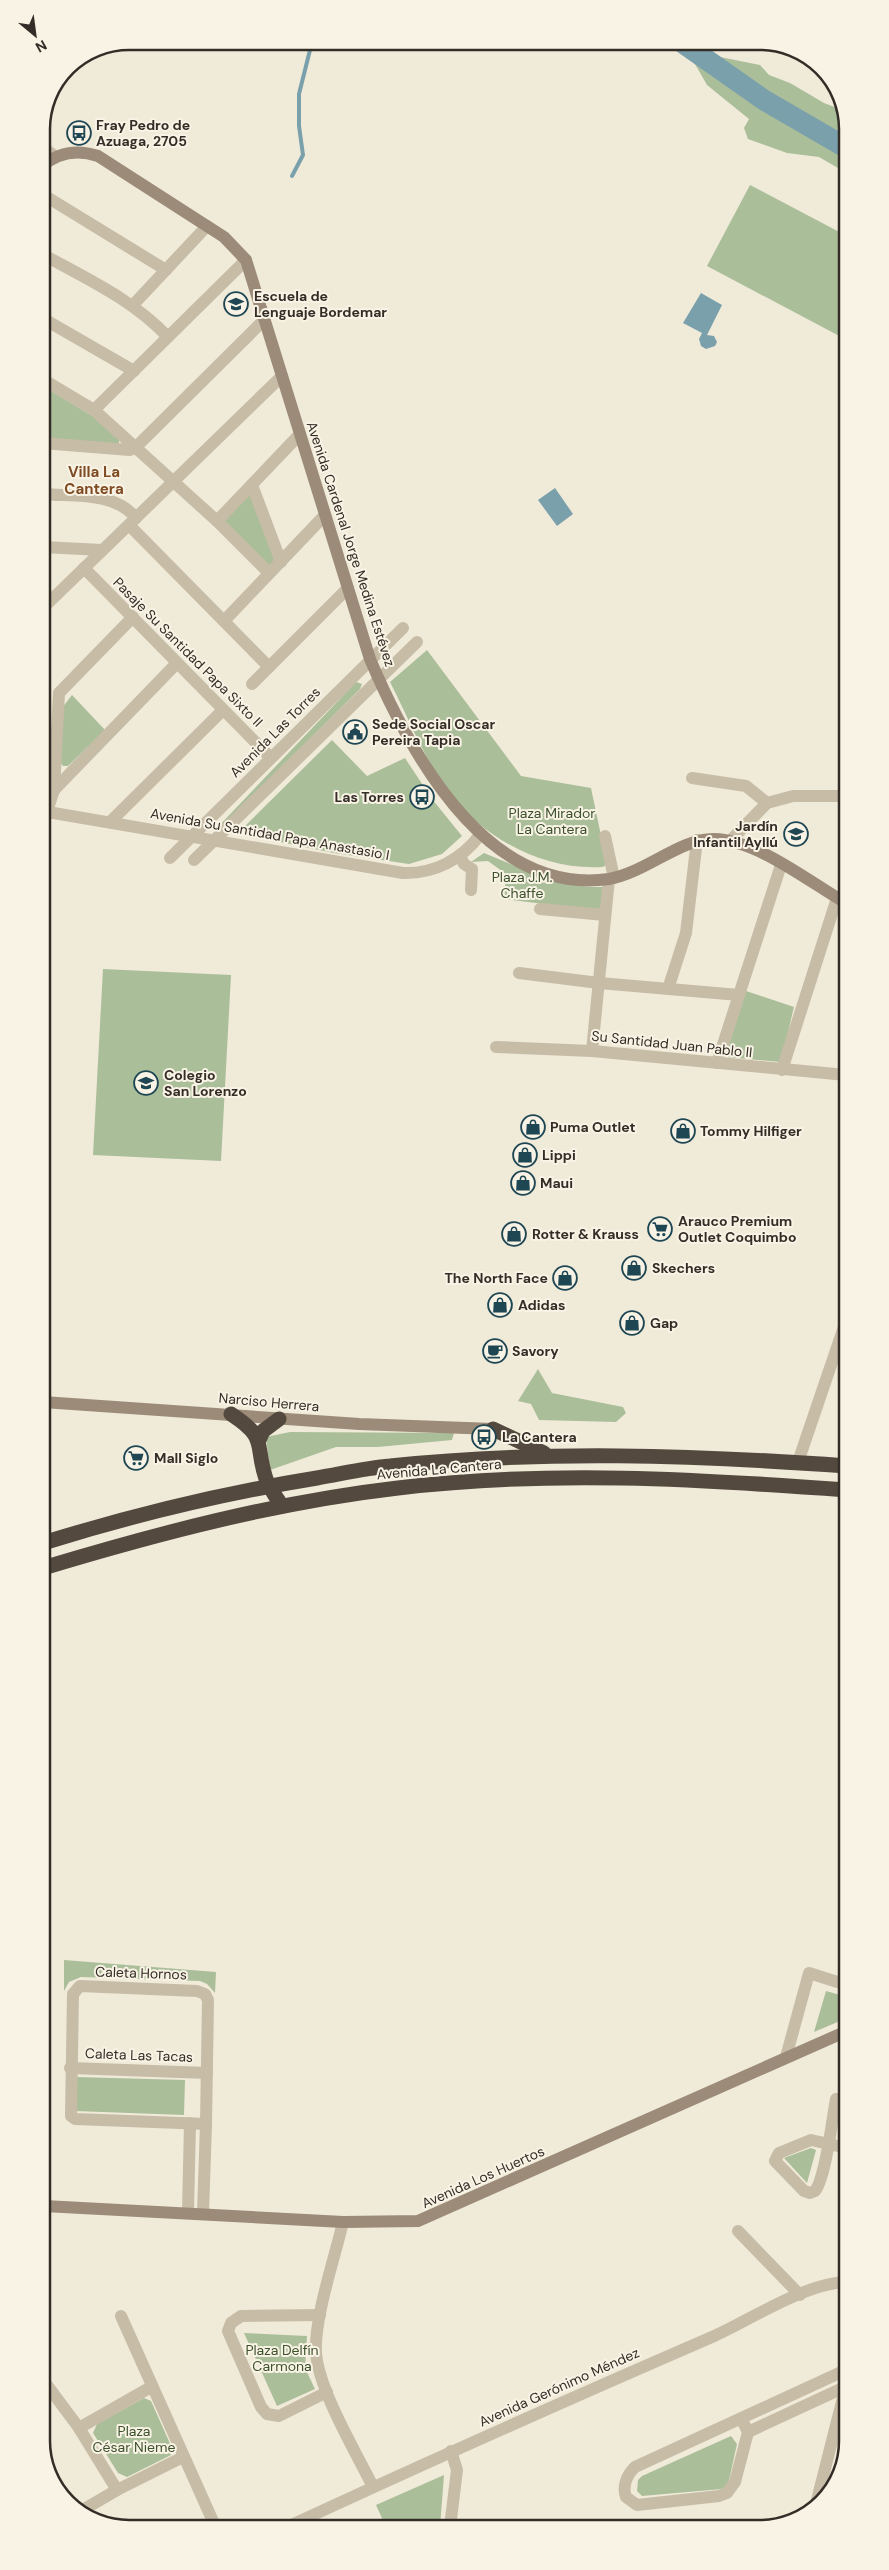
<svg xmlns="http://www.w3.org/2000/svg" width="889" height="2570" font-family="'DM Sans',sans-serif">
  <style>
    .green { fill: #abbe9a }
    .water { fill: #7aa0ac }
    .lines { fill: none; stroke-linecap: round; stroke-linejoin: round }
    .stream { stroke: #7aa0ac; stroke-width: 4 }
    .river { stroke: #7aa0ac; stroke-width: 21 }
    .street { stroke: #c7bca6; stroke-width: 12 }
    .secondary { stroke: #9b8b78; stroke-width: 12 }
    .highway { stroke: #54493e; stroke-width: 15 }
    .labels { text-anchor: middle; stroke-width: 4; stroke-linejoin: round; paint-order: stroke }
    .poi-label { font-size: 14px; font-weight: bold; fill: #342d27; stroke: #f8f3e5; text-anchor: start }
    .street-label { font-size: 14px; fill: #342d27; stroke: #f8f3e5 }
    .park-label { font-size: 14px; fill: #3c512c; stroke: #f8f3e5 }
    .neighbourhood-label { font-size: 15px; font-weight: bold; fill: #7f4b23; stroke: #f8f3e5 }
    .rim { fill: none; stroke: #342d27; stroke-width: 2.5 }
  </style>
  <rect width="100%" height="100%" fill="#f0ead9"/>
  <g class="green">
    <path d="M683,43l17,5 15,8 45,9 9,10 21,8 34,20 21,8v61l-26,-15 -32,-4 -39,-14 -4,-11 5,-9 -42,-34z"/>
    <path d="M750,185l95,50v104l-138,-73z"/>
    <path d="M42,385l55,34 22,19v5l-4,2 -73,-6z"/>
    <path d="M250,493l25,68 -5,6 -47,-46z"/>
    <path d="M427,650l94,126 70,12 16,76 -4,3c-58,4 -117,-27 -153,-73 -25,-33 -41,-75 -60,-112z"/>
    <path d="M356,682l6,2 -2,5 -142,141 -2,-1z"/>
    <path d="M72,695l33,35 -37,36h-5l-3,-4 2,-54z"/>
    <path d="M332,740l35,36 38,-18 27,41 30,37 -20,18 -33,10 -75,-11 -89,-18 -1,-8z"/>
    <path d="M484,853l68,28 37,6h15l-4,24 -96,-12 2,-25 -18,-13 -17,1z"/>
    <path d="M103,969l128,6 -10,186 -128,-6z"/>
    <path d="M746,991l48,16 -13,55 -56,-5z"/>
    <path d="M538,1369l14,24 71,14 3,6 -10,9 -77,-2 -8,-16 -13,-3z"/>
    <path d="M290,1432l164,1 -2,7 -74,7h-42l-66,23 -4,-33z"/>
    <path d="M64,1960l152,12 -1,21 -8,-9 -7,-3 -119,-4 -12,5 -5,9z"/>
    <path d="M826,1991l21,6v21l-33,14z"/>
    <path d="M76,2077l109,3 -1,35 -109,-4z"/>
    <path d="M811,2148l5,2 -9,33 -23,-25z"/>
    <path d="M244,2333l63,3 -2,32 10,21 -38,17z"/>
    <path d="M144,2398l7,3 21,47 -1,7 -44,22 -9,-4 -25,-40 4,-9z"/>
    <path d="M731,2436l6,8 -9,41 -6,4 -80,7 -5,-5 1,-11 4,-4z"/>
    <path d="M444,2475l-4,52h-54l-10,-22z"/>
  </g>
  <g class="water">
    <path d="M701,293l21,12 -15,30 7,1 3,6 -2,4 -9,3 -5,-3 -2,-7 3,-6 -19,-10z"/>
    <path d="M555,488l18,26 -16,12 -19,-26z"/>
  </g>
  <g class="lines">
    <path class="stream" d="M292,176l11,-21 -4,-29v-32l12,-48"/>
    <path class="river" d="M680,41l84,59 81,47"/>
    <g class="street">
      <path d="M41,146l15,11"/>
      <path d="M42,194l124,76"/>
      <path d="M42,254c45,25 90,45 126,83"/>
      <path d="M133,305l74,-79"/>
      <path d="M42,318l92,53"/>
      <path d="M42,379l52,31 123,111 52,52"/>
      <path d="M94,410l152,-150"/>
      <path d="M42,443l88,7 6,-3 129,-128"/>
      <path d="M252,485l29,77"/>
      <path d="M42,494c31,3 72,-3 94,24"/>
      <path d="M217,521l83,-87"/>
      <path d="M129,525l140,142"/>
      <path d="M42,547l60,3"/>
      <path d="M84,568l186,189"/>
      <path d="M42,609l240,-233"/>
      <path d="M224,621l101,-106"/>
      <path d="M252,684l96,-96"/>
      <path d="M692,778l54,8 21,17"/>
      <path d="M54,790l123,-127"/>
      <path d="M42,811l361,62c31,1 58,-13 77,-38"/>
      <path d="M47,811l7,-21 5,-97 74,-76"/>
      <path d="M110,822l113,-112"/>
      <path d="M845,830l1,-1"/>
      <path d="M605,836l9,42"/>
      <path d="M730,841l37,-38 26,-7h53"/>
      <path d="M460,856l4,8 8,5 -1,21"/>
      <path d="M170,858l233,-230"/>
      <path d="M194,860l223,-218"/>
      <path d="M540,909l65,6"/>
      <path d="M519,973l80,10 140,12"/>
      <path d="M668,989l18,-56 11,-93"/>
      <path d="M496,1047l96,4 254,24"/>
      <path d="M592,1051l17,-172"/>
      <path d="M717,1063l64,-198"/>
      <path d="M782,1070l55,-172"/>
      <path d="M798,1462l48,-141"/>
      <path d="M80,1986l117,5 8,3 3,6 -2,124 -131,-5 -4,-3 2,-122z"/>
      <path d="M786,2057l23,-84 38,12"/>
      <path d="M70,2068l137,5"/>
      <path d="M836,2099c-4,20 -10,78 -21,92l-5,2 -6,-2 -29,-30 4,-8 32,-13 36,8"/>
      <path d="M188,2212l2,-89"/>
      <path d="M203,2213l3,-89"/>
      <path d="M343,2222c-8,35 -29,96 -27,131 3,38 40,99 57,134"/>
      <path d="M738,2231l62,64"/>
      <path d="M320,2315l-79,1 -10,7 -3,8 33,76 6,7 12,2 48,-24"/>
      <path d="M121,2316l95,212"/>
      <path d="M44,2381l35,47 38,62"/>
      <path d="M741,2418l7,14 -13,50 -8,11 -8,3 -82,9 -11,-8c-4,-11 1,-22 9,-30l213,-98"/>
      <path d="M79,2428l72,-41"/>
      <path d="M748,2432l97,-45"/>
      <path d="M816,2504l32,-126"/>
      <path d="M81,2511l36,-21 66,-33"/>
      <path d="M450,2527l7,-57 -6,-19"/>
      <path d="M285,2528c142,-66 284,-129 427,-191 38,-17 95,-55 136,-55"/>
    </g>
    <g class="secondary">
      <path d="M41,167c17,-15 36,-18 57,-11l126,81 22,23 124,399c40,94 116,237 239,220 36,-6 72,-41 105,-40 44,1 95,43 132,64"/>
      <path d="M43,1402l316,22 134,5"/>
      <path d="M44,2206l299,16 75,-1 429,-190"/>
    </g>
    <g class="highway">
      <path d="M231,1414c38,25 23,29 35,65 4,10 10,18 16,27"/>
      <path d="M493,1429l51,24"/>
      <path d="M259,1440l4,-9 16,-12"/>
      <path d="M43,1543c90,-28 181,-50 274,-65 24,-4 48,-10 73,-12 152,-16 304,-11 457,0"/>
      <path d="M43,1568c116,-35 234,-66 355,-80 150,-18 299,-9 449,2"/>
    </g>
  </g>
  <defs>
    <g id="bus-ring" transform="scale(1.25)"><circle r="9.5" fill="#f8f3e5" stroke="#1e4653" stroke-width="1.5"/><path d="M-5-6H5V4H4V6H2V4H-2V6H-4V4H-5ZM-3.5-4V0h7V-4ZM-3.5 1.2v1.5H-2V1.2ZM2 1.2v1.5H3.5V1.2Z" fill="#1e4653"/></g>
    <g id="school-ring" transform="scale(1.25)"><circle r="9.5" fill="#f8f3e5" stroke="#1e4653" stroke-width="1.5"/><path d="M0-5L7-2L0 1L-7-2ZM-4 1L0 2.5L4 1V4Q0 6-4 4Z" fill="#1e4653"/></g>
    <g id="civic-ring" transform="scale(1.25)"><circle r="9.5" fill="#f8f3e5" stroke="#1e4653" stroke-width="1.5"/><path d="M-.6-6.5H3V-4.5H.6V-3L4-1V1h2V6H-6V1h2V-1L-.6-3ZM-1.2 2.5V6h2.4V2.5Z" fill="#1e4653"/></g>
    <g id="shop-ring" transform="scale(1.25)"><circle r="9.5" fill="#f8f3e5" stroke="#1e4653" stroke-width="1.5"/><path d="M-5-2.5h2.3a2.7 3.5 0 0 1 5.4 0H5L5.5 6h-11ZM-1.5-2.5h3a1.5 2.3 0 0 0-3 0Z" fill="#1e4653"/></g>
    <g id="supermarket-ring" transform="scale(1.25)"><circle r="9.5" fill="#f8f3e5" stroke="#1e4653" stroke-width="1.5"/><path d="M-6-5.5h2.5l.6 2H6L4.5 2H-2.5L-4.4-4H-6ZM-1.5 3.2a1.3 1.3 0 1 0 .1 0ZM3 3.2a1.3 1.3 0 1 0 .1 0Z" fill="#1e4653"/></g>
    <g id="cafe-ring" transform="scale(1.25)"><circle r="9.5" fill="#f8f3e5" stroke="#1e4653" stroke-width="1.5"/><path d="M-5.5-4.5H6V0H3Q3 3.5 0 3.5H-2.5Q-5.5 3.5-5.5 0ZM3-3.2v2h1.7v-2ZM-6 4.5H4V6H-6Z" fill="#1e4653"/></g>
  </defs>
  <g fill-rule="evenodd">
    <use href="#bus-ring" x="79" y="133"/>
    <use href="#school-ring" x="236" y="304"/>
    <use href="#civic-ring" x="355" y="732"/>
    <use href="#bus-ring" x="422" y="797"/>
    <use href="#school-ring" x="796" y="834"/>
    <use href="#school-ring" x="146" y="1083"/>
    <use href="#shop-ring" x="533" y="1127"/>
    <use href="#shop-ring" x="683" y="1131"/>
    <use href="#shop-ring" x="525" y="1155"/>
    <use href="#shop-ring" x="523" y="1183"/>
    <use href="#supermarket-ring" x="660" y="1229"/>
    <use href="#shop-ring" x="514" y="1234"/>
    <use href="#shop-ring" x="634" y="1268"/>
    <use href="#shop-ring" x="565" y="1278"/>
    <use href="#shop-ring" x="500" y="1305"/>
    <use href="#shop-ring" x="632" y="1323"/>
    <use href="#cafe-ring" x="495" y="1351"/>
    <use href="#bus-ring" x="484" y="1437"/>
    <use href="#supermarket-ring" x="136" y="1458"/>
  </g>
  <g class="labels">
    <g class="poi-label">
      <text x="96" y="130">Fray Pedro de<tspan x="96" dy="16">Azuaga, 2705</tspan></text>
      <text x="254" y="301">Escuela de<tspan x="254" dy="16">Lenguaje Bordemar</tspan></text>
      <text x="372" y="729">Sede Social Oscar<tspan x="372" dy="16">Pereira Tapia</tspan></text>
      <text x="404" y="802" text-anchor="end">Las Torres</text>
      <text x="778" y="831" text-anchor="end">Jardín<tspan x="778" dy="16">Infantil Ayllú</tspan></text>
      <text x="164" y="1080">Colegio<tspan x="164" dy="16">San Lorenzo</tspan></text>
      <text x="550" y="1132">Puma Outlet</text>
      <text x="700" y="1136">Tommy Hilfiger</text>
      <text x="542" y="1160">Lippi</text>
      <text x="540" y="1188">Maui</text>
      <text x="678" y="1226">Arauco Premium<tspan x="678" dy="16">Outlet Coquimbo</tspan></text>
      <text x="532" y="1239">Rotter &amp; Krauss</text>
      <text x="652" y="1273">Skechers</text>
      <text x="548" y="1283" text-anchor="end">The North Face</text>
      <text x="518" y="1310">Adidas</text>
      <text x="650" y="1328">Gap</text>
      <text x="512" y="1356">Savory</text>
      <text x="502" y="1442">La Cantera</text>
      <text x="154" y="1463">Mall Siglo</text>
    </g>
    <g class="street-label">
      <text transform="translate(351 544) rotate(72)" y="5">Avenida Cardenal Jorge Medina Estévez</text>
      <text transform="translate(188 652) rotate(45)" y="5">Pasaje Su Santidad Papa Sixto II</text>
      <text transform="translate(275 732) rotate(-45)" y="5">Avenida Las Torres</text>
      <text transform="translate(270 834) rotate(10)" y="5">Avenida Su Santidad Papa Anastasio I</text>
      <text transform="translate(672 1044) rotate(6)" y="5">Su Santidad Juan Pablo II</text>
      <text transform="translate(269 1402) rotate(5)" y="5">Narciso Herrera</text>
      <text transform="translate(439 1469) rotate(-5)" y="5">Avenida La Cantera</text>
      <text transform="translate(141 1973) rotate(2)" y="5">Caleta Hornos</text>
      <text transform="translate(139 2055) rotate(2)" y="5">Caleta Las Tacas</text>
      <text transform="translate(483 2177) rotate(-24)" y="5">Avenida Los Huertos</text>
      <text transform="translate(559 2387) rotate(-24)" y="5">Avenida Gerónimo Méndez</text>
    </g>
    <g class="park-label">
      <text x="552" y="818">Plaza Mirador<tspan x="552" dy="16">La Cantera</tspan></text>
      <text x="522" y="882">Plaza J.M.<tspan x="522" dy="16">Chaffe</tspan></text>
      <text x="282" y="2355">Plaza Delfín<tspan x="282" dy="16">Carmona</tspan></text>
      <text x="134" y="2436">Plaza<tspan x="134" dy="16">César Nieme</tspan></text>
    </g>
    <g class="neighbourhood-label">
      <text x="94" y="477">Villa La<tspan x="94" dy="17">Cantera</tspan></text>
    </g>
  </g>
  <path d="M0 0H889V2570H0ZM129 50H760A79 79 0 0 1 839 129V2441A79 79 0 0 1 760 2520H129A79 79 0 0 1 50 2441V129A79 79 0 0 1 129 50Z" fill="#f8f3e5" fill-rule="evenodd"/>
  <path class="rim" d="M129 50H760A79 79 0 0 1 839 129V2441A79 79 0 0 1 760 2520H129A79 79 0 0 1 50 2441V129A79 79 0 0 1 129 50Z"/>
  <g transform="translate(35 35) rotate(151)" stroke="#f8f3e5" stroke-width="4" paint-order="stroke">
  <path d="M0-4L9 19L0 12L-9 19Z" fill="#342d27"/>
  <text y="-8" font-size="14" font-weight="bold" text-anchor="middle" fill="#342d27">N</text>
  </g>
</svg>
